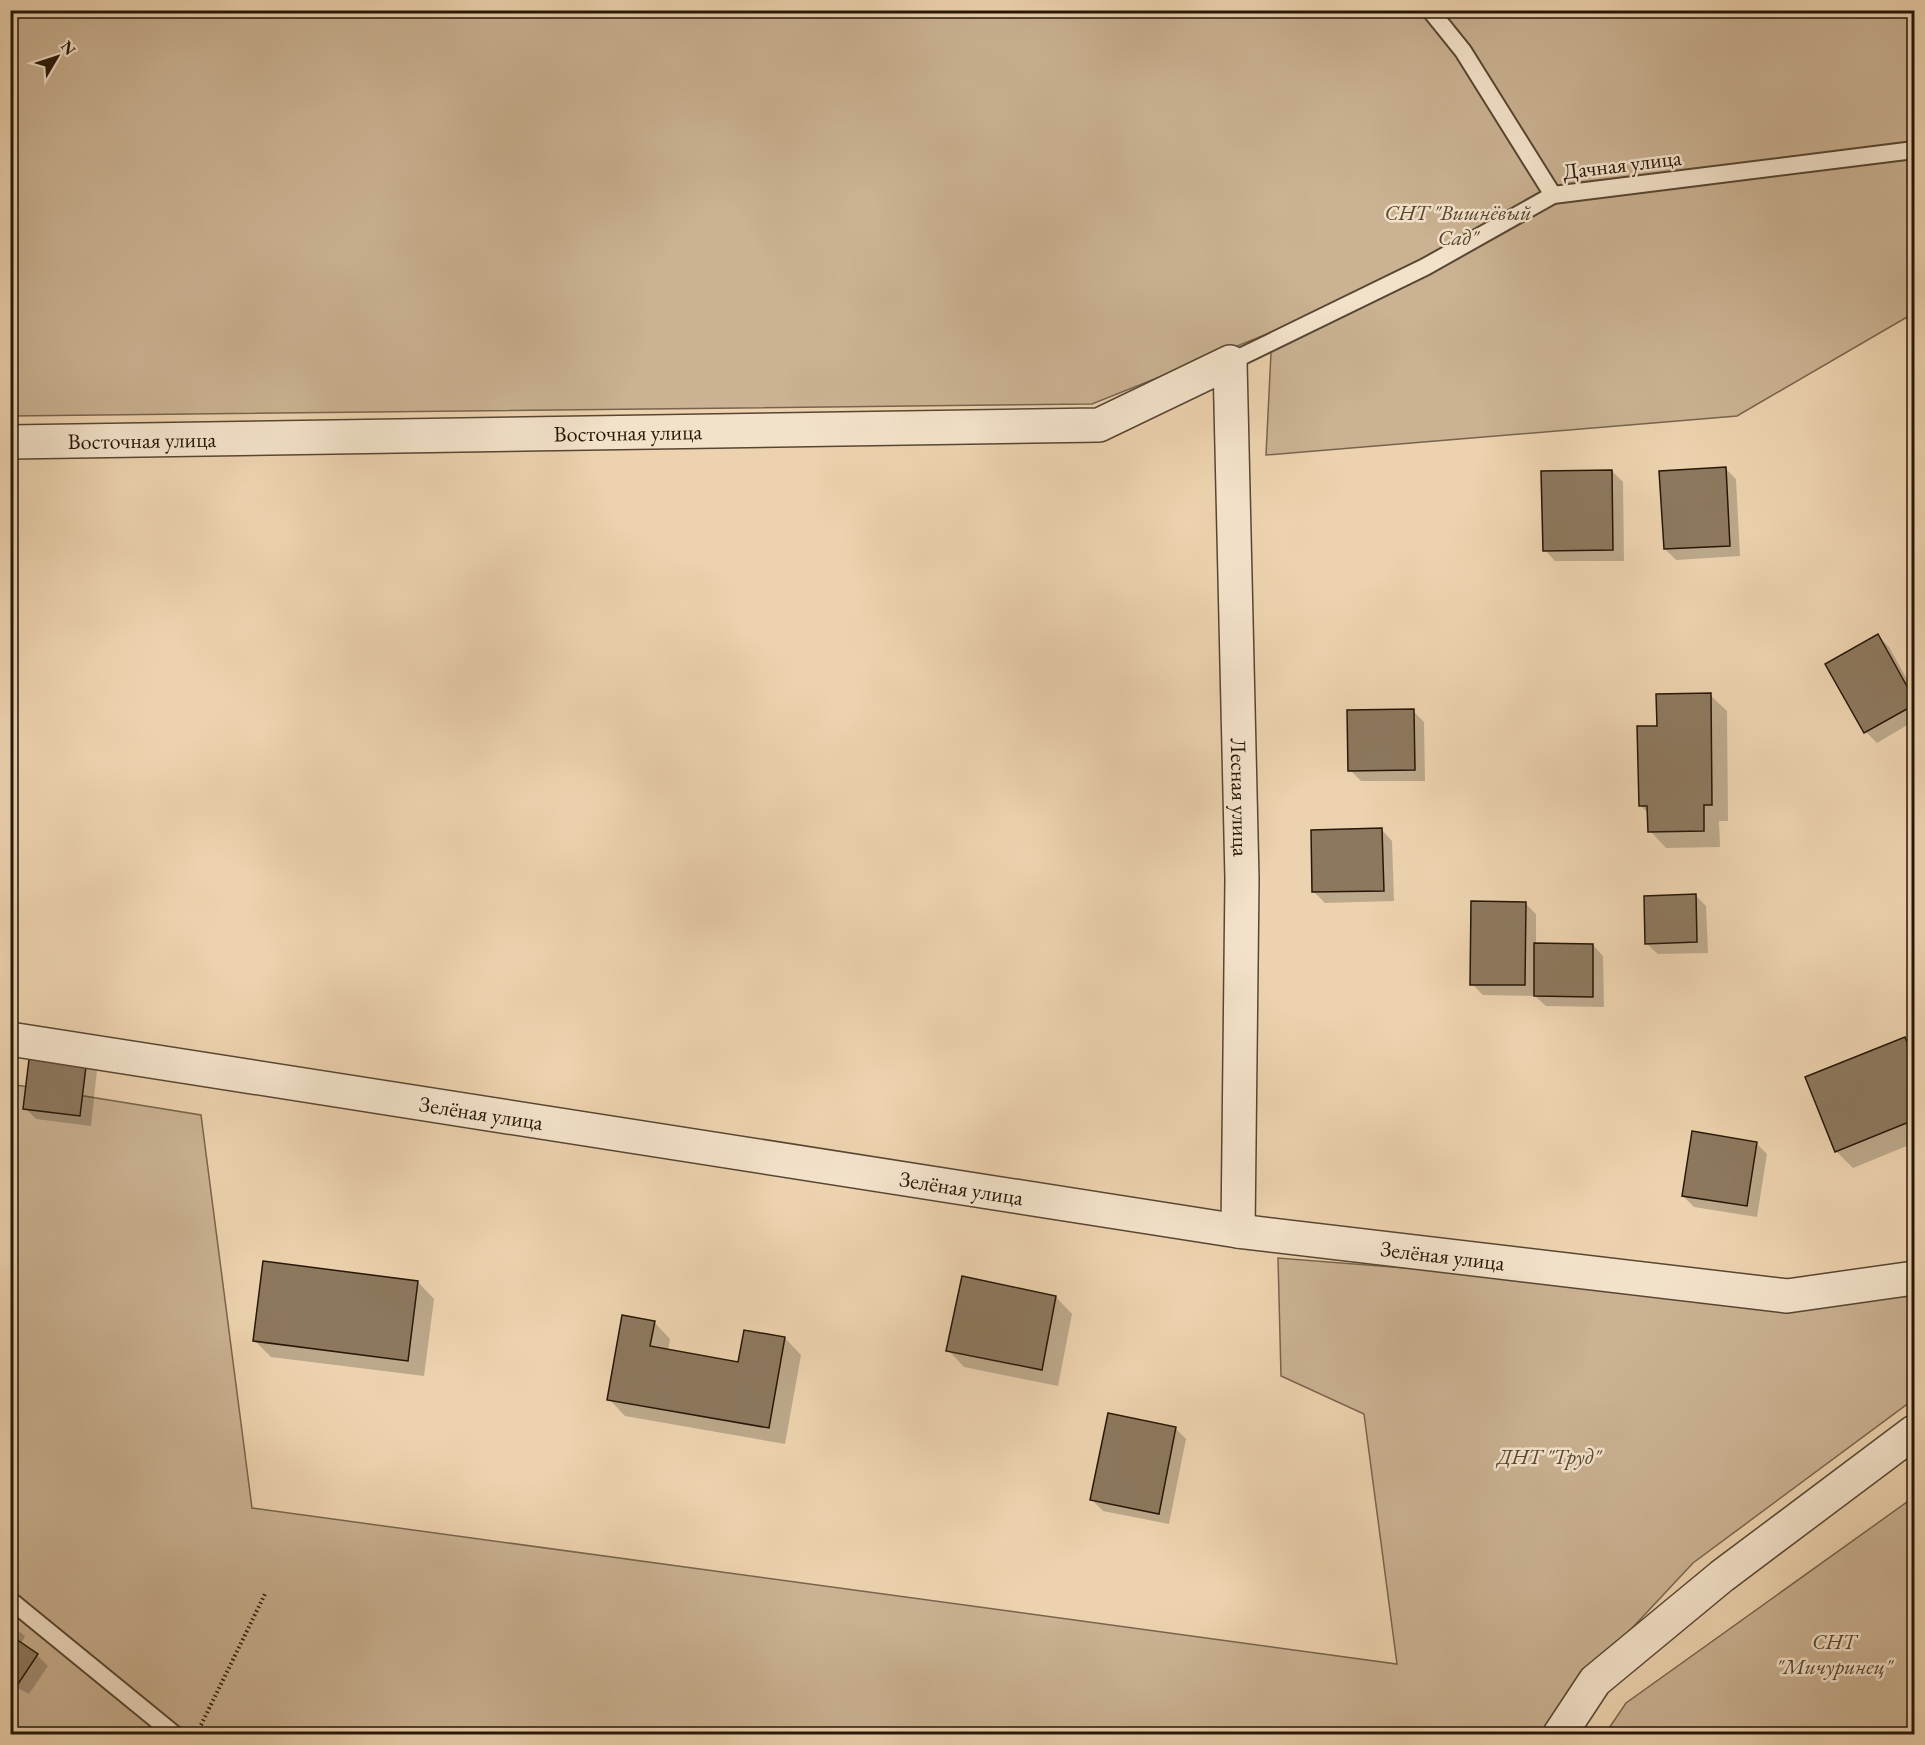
<svg xmlns="http://www.w3.org/2000/svg" width="1925" height="1745" font-family="'EB Garamond',serif">
  <style>
    .green { fill: #cab292; stroke: #78644d; stroke-width: 1.5 }
    .shadow { fill: #0003 }
    .building { fill: #8d785e; stroke: #261708; stroke-width: 1.5 }
    .lines { fill: none; stroke-linecap: round; stroke-linejoin: round }
    .lane-casing { stroke: #584632; stroke-width: 20 }
    .street-casing { stroke: #584632; stroke-width: 36 }
    .path { stroke: #261708; stroke-width: 4; stroke-dasharray: 1.5 3; stroke-linecap: butt }
    .lane { stroke: #f3e2ca; stroke-width: 16 }
    .street { stroke: #f3e2ca; stroke-width: 33 }
    .labels { text-anchor: middle; stroke-width: 5; stroke-linejoin: round; paint-order: stroke }
    .street-label { font-size: 22px; fill: #261708; stroke: #f3e2ca }
    .park-label { font-size: 22px; font-style: italic; fill: #574631; stroke: #f3e2ca }
  </style>
  <rect width="100%" height="100%" fill="#ecd2ae"/>
  <filter id="stains"><feTurbulence type="fractalNoise" baseFrequency=".00333" numOctaves="4"/><feColorMatrix values="0 0 0 0 .2 0 0 0 0 .09 0 0 0 0 .02 0 0 0 .5 -.17"/></filter>
  <radialGradient id="worn" r=".72"><stop offset=".6" stop-color="#630" stop-opacity="0"/><stop offset="1" stop-color="#630" stop-opacity=".3"/></radialGradient>
  <g class="green">
    <path d="M10,11h1904v302l-177,103 -471,39 6,-123 -180,72 -1081,12z"/>
    <path d="M10,1084l191,31 51,393 1145,156 -33,-250 -83,-38 -3,-118 445,35 191,-13v119l-221,164 -117,125 -30,46h-1535z"/>
    <path d="M1914,1497v237h-309l21,-31z"/>
  </g>
  <g class="shadow">
    <path d="M1725,468l11,11 4,77 -64,4 -11,-11z"/>
    <path d="M1612,471l11,11 1,79h-69l-10,-11z"/>
    <path d="M1878,636l11,11 25,45v29l-37,22 -11,-11z"/>
    <path d="M1710,695l17,16 1,110h-9l1,26 -54,1 -16,-17 -1,-17 -9,-9 18,-78z"/>
    <path d="M1413,711l11,11 1,59h-64l-11,-11z"/>
    <path d="M1382,830l10,11 2,60 -69,2 -11,-11z"/>
    <path d="M1695,895l11,11 2,47 -50,1 -11,-10z"/>
    <path d="M1525,903l11,11v31h57l10,11 1,51 -58,-1 -11,-10 -52,-1 -11,-11z"/>
    <path d="M1904,1039l10,10v94l-61,25 -17,-17z"/>
    <path d="M86,1060l11,10 -6,56 -55,-7 -11,-11z"/>
    <path d="M1756,1143l11,11 -10,63 -63,-10 -11,-11z"/>
    <path d="M418,1282l16,17 -10,77 -153,-19 -17,-17z"/>
    <path d="M1056,1297l16,17 -14,72 -94,-19 -16,-17z"/>
    <path d="M654,1322l16,17 -2,12 72,13 45,-26 16,17 -16,89 -160,-28 -16,-17z"/>
    <path d="M1175,1428l11,11 -17,85 -66,-13 -11,-11z"/>
    <path d="M10,1624l15,12 -4,8 16,11 11,11 -19,28 -19,-10z"/>
  </g>
  <g class="building">
    <path d="M1726,467l4,79 -66,3 -5,-78z"/>
    <path d="M1612,470l1,80 -70,1 -2,-80z"/>
    <path d="M1878,634l36,65v6l-50,28 -39,-69z"/>
    <path d="M1711,693l1,112h-8v26l-56,1 -1,-26h-8l-2,-80h20l-1,-32z"/>
    <path d="M1414,709l1,61 -67,1 -1,-61z"/>
    <path d="M1382,828l2,63 -72,1 -1,-62z"/>
    <path d="M1696,894l1,48 -52,2 -1,-48z"/>
    <path d="M1471,901l55,1 -1,83h-55z"/>
    <path d="M1534,943l59,1v53l-59,-1z"/>
    <path d="M1905,1037l9,24v59l-79,32 -30,-75z"/>
    <path d="M30,1051l57,7 -7,58 -57,-7z"/>
    <path d="M1692,1131l65,11 -10,64 -65,-10z"/>
    <path d="M263,1261l155,20 -10,80 -155,-20z"/>
    <path d="M962,1276l94,20 -14,74 -96,-19z"/>
    <path d="M622,1315l33,6 -5,25 88,16 6,-32 41,7 -16,91 -162,-28z"/>
    <path d="M1108,1413l68,14 -17,87 -69,-14z"/>
    <path d="M10,1635l28,19 -20,30 -8,-4z"/>
  </g>
  <g class="lines">
    <g class="lane-casing">
      <g id="lane">
        <path d="M1430,10l33,41 90,144"/>
        <path d="M1230,362l195,-95 128,-72 361,-45"/>
        <path d="M10,1600l164,134"/>
      </g>
    </g>
    <g class="street-casing">
      <g id="street">
        <path id="s1" d="M10,442l1089,-17 131,-63 12,517 -4,352"/>
        <path id="s2" d="M10,1039l1228,192 549,65 127,-18"/>
        <path d="M1560,1734l35,-53 127,-105 192,-144"/>
      </g>
    </g>
    <path class="path" d="M201,1725l64,-131"/>
    <use href="#lane" class="lane"/>
    <use href="#street" class="street"/>
  </g>
  <g class="labels">
    <g class="street-label">
      <text transform="translate(1622 164) rotate(-7)" y="8">Дачная улица</text>
      <text dy="8" stroke="none"><textPath href="#s1" startOffset="618">Восточная улица</textPath></text>
      <text dy="8" stroke="none"><textPath href="#s1" startOffset="132">Восточная улица</textPath></text>
      <text dy="8" stroke="none"><textPath href="#s1" startOffset="1670">Лесная улица</textPath></text>
      <text dy="8" stroke="none"><textPath href="#s2" startOffset="477">Зелёная улица</textPath></text>
      <text dy="8" stroke="none"><textPath href="#s2" startOffset="963">Зелёная улица</textPath></text>
      <text dy="8" stroke="none"><textPath href="#s2" startOffset="1449">Зелёная улица</textPath></text>
    </g>
    <g class="park-label">
      <text x="1458" y="220">СНТ "Вишнёвый<tspan x="1458" dy="25">Сад"</tspan></text>
      <text x="1549" y="1464">ДНТ "Труд"</text>
      <text x="1834" y="1649">СНТ<tspan x="1834" dy="25">"Мичуринец"</tspan></text>
    </g>
  </g>
  <rect width="1925" height="1745" fill="none" stroke="#ecd2ae" stroke-width="36"/>
  <rect x="12" y="12" width="1901" height="1721" fill="none" stroke="#261708" stroke-width="3"/>
  <rect x="18" y="18" width="1889" height="1709" fill="none" stroke="#261708" stroke-width="1.5"/>
  <g transform="translate(57 57) rotate(51)" stroke="#f3e2ca" stroke-width="4.5" paint-order="stroke">
  <path d="M0-4.5L10 22L0 15L-10 22Z" fill="#261708"/>
  <text y="-9" font-size="16" font-weight="bold" text-anchor="middle" fill="#261708">N</text>
  </g>
  <rect width="100%" height="100%" filter="url(#stains)"/>
  <rect width="100%" height="100%" fill="url(#worn)"/>
</svg>
